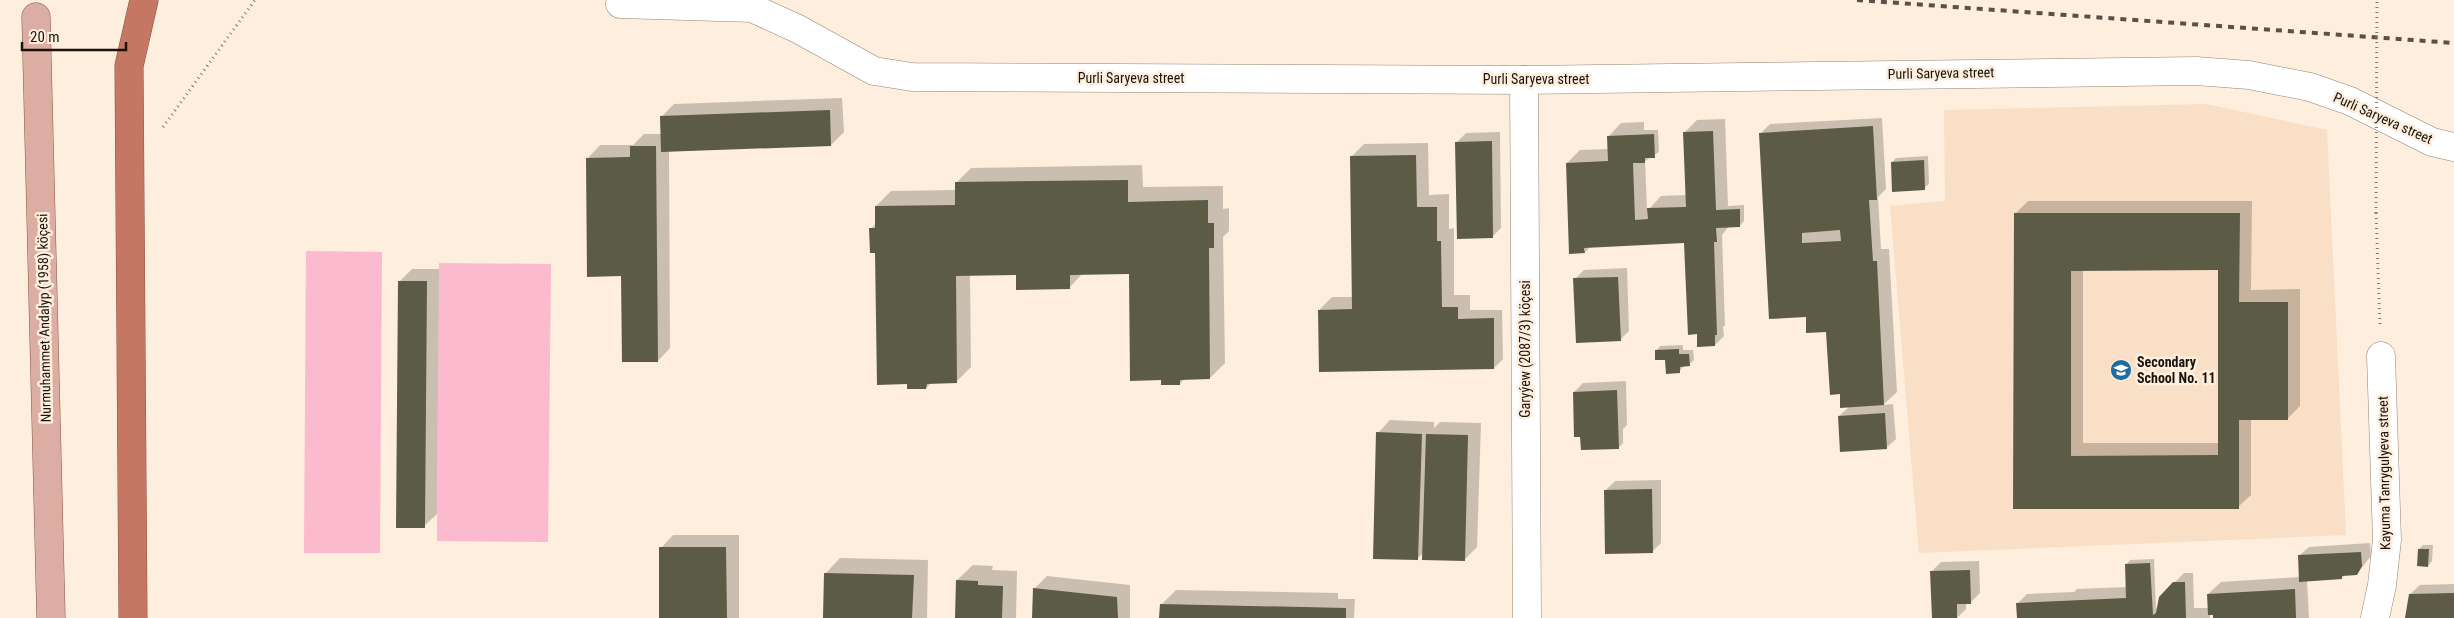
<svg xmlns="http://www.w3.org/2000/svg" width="2454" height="618" font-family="'Roboto Condensed',sans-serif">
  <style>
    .built { fill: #f8dfc5 }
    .green { fill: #fbbacd }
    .shadow { fill: #0003; fill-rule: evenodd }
    .building { fill: #5c5b45; fill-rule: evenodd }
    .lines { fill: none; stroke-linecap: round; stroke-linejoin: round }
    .minor-casing { stroke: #958471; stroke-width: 29 }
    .major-casing { stroke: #895445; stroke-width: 29 }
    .highway-casing { stroke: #895445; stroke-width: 29 }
    .path { stroke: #857a6f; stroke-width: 3; stroke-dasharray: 1 4; stroke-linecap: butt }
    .minor { stroke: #fff; stroke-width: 28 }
    .major { stroke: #dcada2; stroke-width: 28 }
    .highway { stroke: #c57764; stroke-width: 28 }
    .rail { stroke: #595047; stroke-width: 4; stroke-dasharray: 6 6; stroke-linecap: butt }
    .path-bridge { stroke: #857a6f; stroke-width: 3; stroke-dasharray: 1 4; stroke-linecap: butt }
    .labels { text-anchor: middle; stroke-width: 5; stroke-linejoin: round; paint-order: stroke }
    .street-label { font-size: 14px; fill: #1a130c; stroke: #fdeede }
    .poi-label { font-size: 14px; font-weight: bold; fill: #1a130c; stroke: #fdeede; text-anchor: start }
  </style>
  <rect width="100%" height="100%" fill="#fdeede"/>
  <path class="built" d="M2206,104l121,26 19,405 -427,18 -29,-347 55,-5 -1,-91z"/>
  <g class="green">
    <path d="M306,251l76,1 -2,301h-76z"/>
    <path d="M439,263l112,1 -3,278 -111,-1z"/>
  </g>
  <g class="shadow">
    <path d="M842,98l2,34 -13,13 -162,6 1,197 -12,13 -36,-86 -34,-117 12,-13h33l11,-11h18l-1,-17 13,-13z"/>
    <path d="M1882,118l4,71 -8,8 3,52h8l8,143 -14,13 10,-1 3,35 -10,9 -47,-32 10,-9 -8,-14 -14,-63 -20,-15 -46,-182 9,-9z"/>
    <path d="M1725,119l3,87 16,-1v16l-4,5h-11l-7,9 3,90 -2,2 1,9 -9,9 -17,-12 -12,-91 -95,4 -6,6 -18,-89 13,-13 29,-1v-13l12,-13 23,-1v8h14l1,22 -14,9 2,47h3l11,-12 26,-1 -3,-62 13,-13z"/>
    <path d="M1500,132l1,96 -9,9 -35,-95 9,-9z"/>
    <path d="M1428,143l1,52 20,-1v35l5,-1v67h16v15h32l1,49 -9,9 -175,-58 13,-13h21l-2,-140 13,-13z"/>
    <path d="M1928,156l1,28 -5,4 -32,-26 4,-4z"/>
    <path d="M1142,165l1,22 80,-1v23l6,-1v23l-6,6 2,126 -15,15h-25l-5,6 -18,-5 -32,-106h-47l-14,15 -52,-14 -47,1 1,92 -15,15 -25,1 -5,5 -49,-137 -6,-22 5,-6v-17l15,-15 65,-1v-7l15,-15z"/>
    <path d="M2028,201h224l-1,89 49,-1v117l-13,13h-36v76l-13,12 -224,1 1,-294zM2083,269h137l-1,174h-136z"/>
    <path d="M1627,268l2,63 -9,9 -45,-61 9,-9z"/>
    <path d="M412,269h27l-2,245 -13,12 -25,-244z"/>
    <path d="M1683,345v5h10l1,10 -5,5h-5l-5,7 -23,-21 4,-5z"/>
    <path d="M1626,381l1,44 -4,4v14l-5,5 -44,-56 9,-9z"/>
    <path d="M1390,420l44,2v6l6,-6 41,1 -4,124 -13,13 -41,-7 -6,6 -39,-126z"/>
    <path d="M1661,480v63l-9,9 -46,-62 9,-9z"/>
    <path d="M673,535h66v83h-78v-70z"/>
    <path d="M2370,543l1,13 -14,18h-12l-3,4 -35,2 2,38h-94l-1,-5 -4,1v4h-192l-1,-14 10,-10 47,-2 3,-3 50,-2 -1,-22 4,-5 24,-1 2,50 18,-26 10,-10h9l1,35h15l-1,-14 13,-12 79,-5 -1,-21 10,-9z"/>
    <path d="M2423,545h10l-1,16 -4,5 -9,-17z"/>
    <path d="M840,558l88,2 -1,58h-103l1,-44z"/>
    <path d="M1979,561l1,32 -9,9 -5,1v6l-9,9h-24l-1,-47 9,-9z"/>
    <path d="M973,565l20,1 -1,4 25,1 -1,47h-59v-38z"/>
    <path d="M1047,576l83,9v33h-97l2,-30z"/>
    <path d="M2454,584v34h-47l3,-24 10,-9z"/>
    <path d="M1176,590l162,3v6h17l-1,19h-193v-13z"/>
  </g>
  <g class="building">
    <path d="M830,110l1,36 -170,6 -1,-36z"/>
    <path d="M1873,126l4,74h-8l4,61h4l7,144 -44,3v-14l-10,1 -4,-63 -20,1v-16l-37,2 -10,-186zM1840,230l1,11 -39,2v-10z"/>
    <path d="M1713,131l3,79 24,-1v18l-24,1 1,14h-3l3,93h-2v11l-18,1v-13l-9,1 -4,-92 -100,5 1,5 -16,1 -3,-91 42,-2 -1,-25 47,-2 1,24h-10v5h-12l2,57 13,-1 -1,-11 39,-1 -3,-75z"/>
    <path d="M1492,141l1,97 -36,1 -2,-97z"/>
    <path d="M630,146h26l2,216h-36l-1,-86 -34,1 -1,-119 44,-1z"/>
    <path d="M1416,155l1,52h20v34h4l1,66h16v12l36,-1v51l-175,3 -1,-62 34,-1 -2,-153z"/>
    <path d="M1924,160l1,30 -33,2 -1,-30z"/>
    <path d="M1128,180v22l80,-2v23h6v25h-5l1,131 -30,1v5h-19v-5l-31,1 -1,-107 -59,1v14l-54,1v-15l-60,1 1,107 -30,1 -1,5h-19v-5l-30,1 -2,-132h-5l-1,-25h6v-22l80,-1v-23z"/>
    <path d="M2014,213h226l-1,89h49v118h-49v89h-226zM2218,270v185l-147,1v-185z"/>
    <path d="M1618,277l3,64 -45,2 -3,-65z"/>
    <path d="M398,281h29l-2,247h-29z"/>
    <path d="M1679,349v5h10l1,12 -10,1v6l-14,1 -1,-14h-10v-10z"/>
    <path d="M1617,390l2,59 -38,1 -1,-13h-6l-1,-45z"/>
    <path d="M1885,413l2,36 -47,3 -2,-36z"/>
    <path d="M1376,432l46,2 -4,126 -45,-1z"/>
    <path d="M1426,434l42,1 -3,126 -43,-1z"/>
    <path d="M1652,489l1,64 -48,1 -1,-64z"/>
    <path d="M659,547h67l1,71h-68z"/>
    <path d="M2418,549h11l-1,18 -11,-1z"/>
    <path d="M2361,552l1,14 -5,9 -15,1v3l-43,3 -1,-27z"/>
    <path d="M2150,563l3,52 3,-2 3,-16 14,-15h12l1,36h-169l-1,-15 110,-5 -1,-34z"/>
    <path d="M1970,570l1,34h-14v14h-25l-2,-47z"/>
    <path d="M824,573l90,2 -2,43h-89z"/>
    <path d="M956,580l22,1v4l25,1 -1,32h-47z"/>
    <path d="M1033,588l84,9 1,21h-86z"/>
    <path d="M2295,589l1,29h-83v-3h-5l-1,-21z"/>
    <path d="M2454,593v25h-49l4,-24z"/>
    <path d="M1160,604l186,4v10h-187z"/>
  </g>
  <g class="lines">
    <g class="minor-casing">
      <g id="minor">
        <path d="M620,4l132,4 46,21 76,42 38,6 612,3 672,-9 53,4 61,12 40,14 82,41 22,5"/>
        <path d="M1524,80l3,538"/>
        <path d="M2375,618l7,-33 5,-45 -6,-184"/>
      </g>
    </g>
    <g class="major-casing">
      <path id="major" d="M36,17l15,601"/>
    </g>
    <g class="highway-casing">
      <path id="highway" d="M133,618l-4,-552 15,-66"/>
    </g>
    <g class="path">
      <path d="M163,127l92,-127"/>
      <path d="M2376,213l4,112"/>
    </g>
    <use href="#minor" class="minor"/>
    <use href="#major" class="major"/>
    <use href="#highway" class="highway"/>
    <path class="rail" d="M1857,0l597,43"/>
    <path class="path-bridge" d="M2376,213l1,-213"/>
  </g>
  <defs>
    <g id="school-disc" transform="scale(1.125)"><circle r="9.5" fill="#216c9f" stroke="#fdeede"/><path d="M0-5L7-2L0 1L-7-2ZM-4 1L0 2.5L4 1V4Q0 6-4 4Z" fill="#fff"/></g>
  </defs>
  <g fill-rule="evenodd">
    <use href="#school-disc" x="2121" y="370"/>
  </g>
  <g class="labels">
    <g class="street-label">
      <text transform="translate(1941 73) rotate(-1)" y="5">Purli Saryeva street</text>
      <text x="1131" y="83">Purli Saryeva street</text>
      <text x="1536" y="84">Purli Saryeva street</text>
      <text transform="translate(2383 118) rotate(24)" y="5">Purli Saryeva street</text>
      <text transform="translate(44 318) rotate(-91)" y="5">Nurmuhammet Andalyp (1958) köçesi</text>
      <text transform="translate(1525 349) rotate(-90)" y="5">Garyýew (2087/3) köçesi</text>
      <text transform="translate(2384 473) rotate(-91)" y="5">Kayuma Tanrygulyeva street</text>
    </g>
    <g class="poi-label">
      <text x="2137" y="367">Secondary<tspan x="2137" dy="16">School No. 11</tspan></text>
    </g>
  </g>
  <path d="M22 42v8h104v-8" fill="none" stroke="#1a130c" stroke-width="2.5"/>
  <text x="30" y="42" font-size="15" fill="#1a130c" stroke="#fdeede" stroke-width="4" paint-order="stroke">20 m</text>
</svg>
